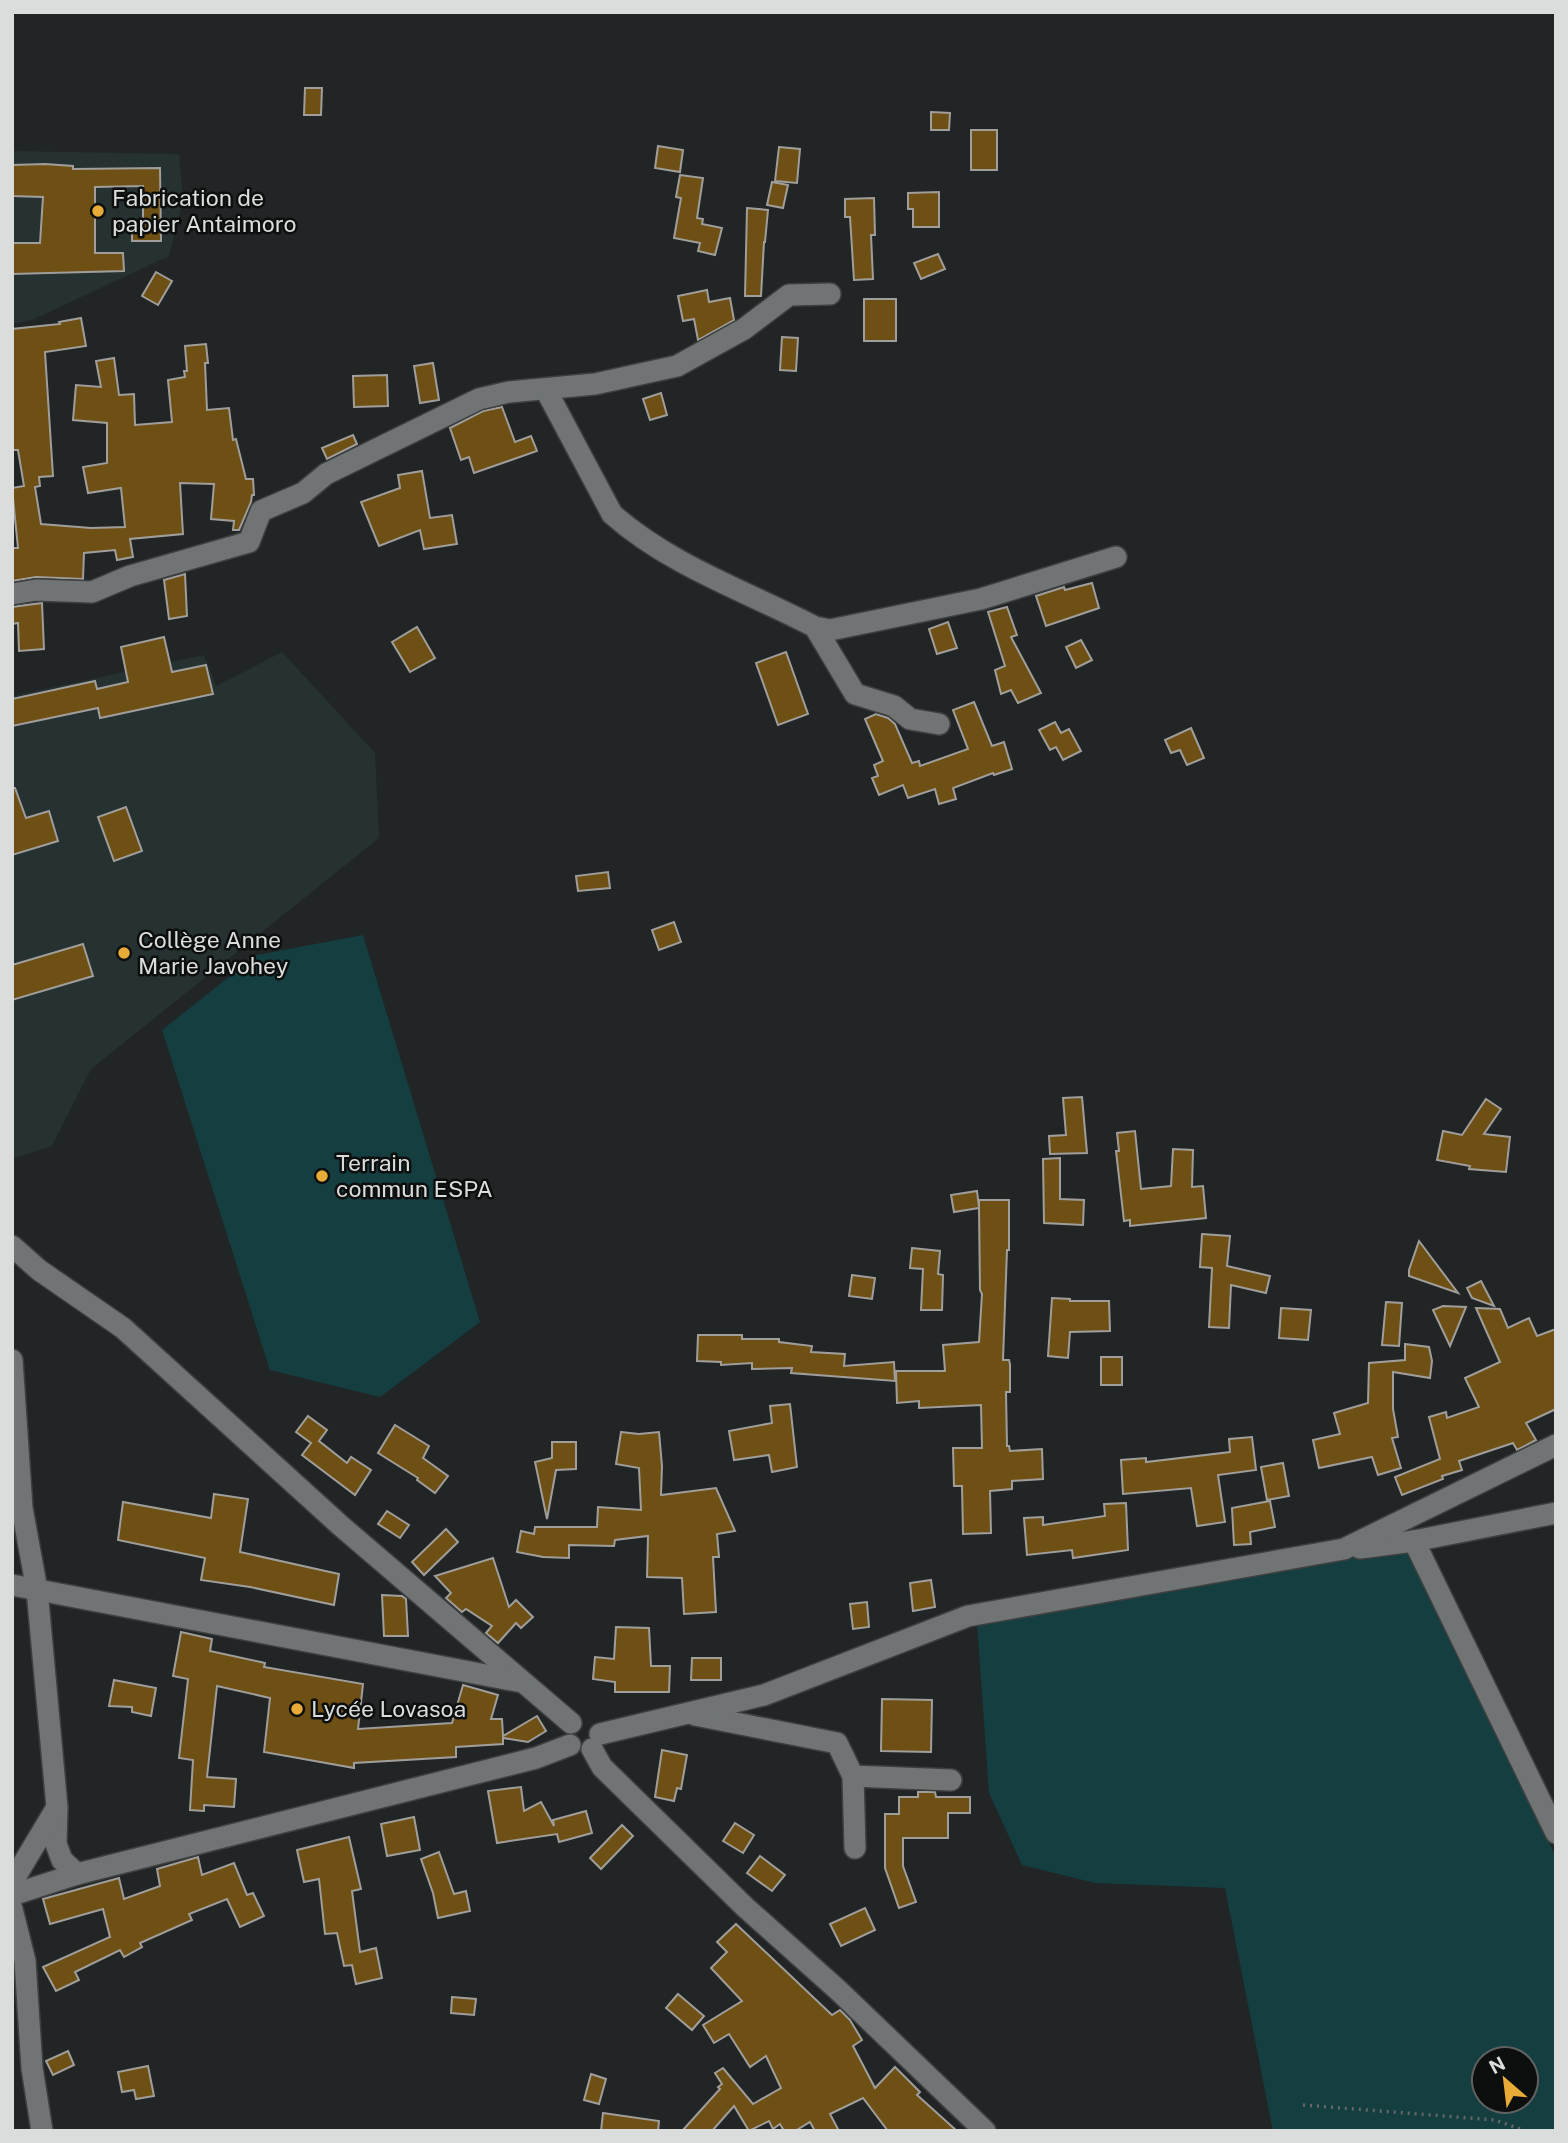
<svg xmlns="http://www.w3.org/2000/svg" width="1568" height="2143" font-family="'Public Sans',sans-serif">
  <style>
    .built { fill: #263132 }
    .green { fill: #153e41; fill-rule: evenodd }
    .building { fill: #6e4f14; stroke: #a09e9b; stroke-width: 2 }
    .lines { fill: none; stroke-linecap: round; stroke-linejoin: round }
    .minor-casing { stroke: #3e4040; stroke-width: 24 }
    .path { stroke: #656768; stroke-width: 3.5; stroke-dasharray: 2 5; stroke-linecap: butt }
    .minor { stroke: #707474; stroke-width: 21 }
    .poi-dot { fill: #e8ab37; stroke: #0d0e0e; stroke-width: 2.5 }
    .labels { text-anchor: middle; stroke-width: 5; stroke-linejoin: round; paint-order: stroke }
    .poi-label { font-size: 23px; fill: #dbdddd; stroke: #0d0e0e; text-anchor: start }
  </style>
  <rect width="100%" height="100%" fill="#222526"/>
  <g class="built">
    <path d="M12,151l167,3 4,46 -14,56 -137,64 -20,4z"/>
    <path d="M282,652l93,101 4,85 -288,231 -39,77 -40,13v-463l192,-41 12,31z"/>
  </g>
  <g class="green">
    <path d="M363,935l117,387 -100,75 -110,-27 -108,-340 95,-75z"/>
    <path d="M1408,1550l148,307v274h-283l-48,-243 -130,-5 -73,-18 -33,-72 -12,-171 387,-68zM1484,2059h42v42h-42z"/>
  </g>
  <g class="building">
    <path d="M305,88h17l-1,27h-17z"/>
    <path d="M931,112l19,1 -1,17h-18z"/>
    <rect x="971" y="130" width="26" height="40"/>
    <path d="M658,146l25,4 -3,22 -25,-4z"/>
    <path d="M779,147l21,2 -3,34 -22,-2z"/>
    <path d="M45,164l28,2v3l87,-1 1,73h-29v-17h11v-38l-48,1v66h28l1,18 -112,3v-31h28l3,-46 -31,-1v-31z"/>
    <path d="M680,175l23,3 -6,40 6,1 -1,5 20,4 -7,27 -17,-4 2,-8 -26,-5 7,-40 -5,-1z"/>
    <path d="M772,182l16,3 -5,23 -16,-3z"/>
    <path d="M939,192v35h-26v-18h-5v-16z"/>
    <path d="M874,198l1,37h-4l2,44 -19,1 -4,-63h-5v-18z"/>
    <path d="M747,208l21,2 -3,32h-1l-3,54h-16z"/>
    <path d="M938,254l7,15 -24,10 -7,-16z"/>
    <path d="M156,272l16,9 -14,24 -16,-9z"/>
    <path d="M707,290l2,12 21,-4 4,22 -36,20 -4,-21 -11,2 -5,-25z"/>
    <rect x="864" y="299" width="32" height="42"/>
    <path d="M81,318l5,28 -41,6 8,124 -14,1 1,9 -5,1 6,37 50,4 34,-1 -4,-39 -33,5 -5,-26 24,-4v-40l-34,-3 3,-35 25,2 -5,-26 18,-3 5,37 15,-1 1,31 37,-3 -4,-42 17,-3 -1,-6h3l-2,-25 21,-2 2,19h-3l2,47 22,-2 4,32 3,-1 10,40h7l1,16h-2l-1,7 -12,28h-6l1,-9 -23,-2 3,-35 -34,-1 3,51 -53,5 3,18 -16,3 -2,-10 -31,3 -1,26 -47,-2 -24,4v-33h6l-6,-60 12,-2 -6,-36h-6v-121l48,-5 -1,-2z"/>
    <path d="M782,337l16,1 -2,33 -16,-1z"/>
    <path d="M433,363l6,37 -19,3 -6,-37z"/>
    <path d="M387,375l1,31 -34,1 -1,-31z"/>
    <path d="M661,393l6,22 -17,5 -7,-21z"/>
    <path d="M502,407l13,35 16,-6 6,15 -63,22 -5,-16 -8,3 -11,-32 33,-17z"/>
    <path d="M353,435l4,9 -30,15 -5,-11z"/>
    <path d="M422,471l8,47 22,-3 5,29 -33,5 -4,-19 -41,16 -18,-44 39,-14 -2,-13z"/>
    <path d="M185,574l2,42 -18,3 -5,-39z"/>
    <path d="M1092,583l7,25 -53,18 -10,-30 28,-9 1,3z"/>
    <path d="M42,603l2,46 -25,2 -1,-28 -6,1v-17z"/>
    <path d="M1007,607l10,28 -6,2 30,56 -23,10 -7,-13 -10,4 -6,-24 10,-4 -17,-54z"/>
    <path d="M948,622l9,26 -20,6 -8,-25z"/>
    <path d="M417,627l18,31 -25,14 -18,-30z"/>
    <path d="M164,637l8,35 34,-7 7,29 -113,24 -2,-10 -86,18v-27l83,-18 2,8 31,-7 -7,-35z"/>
    <path d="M1081,640l11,20 -16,8 -10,-21z"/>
    <path d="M786,652l22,62 -30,11 -22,-62z"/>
    <path d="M974,702l18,44 12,-4 8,27 -18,6 -1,-2 -40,15 3,11 -17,5 -4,-15 -27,9 -5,-13 -24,10 -7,-17 6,-2 -4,-11 9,-4 -18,-42 11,-5 12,4 7,6 17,39 7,-2 1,5 48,-17 -15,-39z"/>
    <path d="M1055,722l6,11 8,-4 12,22 -18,9 -7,-13 -6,3 -11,-20z"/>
    <path d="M1191,728l13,30 -17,7 -7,-15 -9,3 -6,-13z"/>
    <path d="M12,788h3l11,30 23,-7 9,30 -46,14z"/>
    <path d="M126,807l16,44 -28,10 -16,-44z"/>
    <path d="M608,872l2,16 -32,3 -2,-15z"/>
    <path d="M674,922l7,20 -22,8 -7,-20z"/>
    <path d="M83,944l10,32 -81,24v-35z"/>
    <path d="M1082,1097l5,56 -37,1 -1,-18 17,-1 -3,-37z"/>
    <path d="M1486,1099l15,10 -17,25 26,3 -4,35 -37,-3 1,-3 -33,-6 6,-29 19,4z"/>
    <path d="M1135,1131l6,58 30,-3 2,-37 20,1 -1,37 11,-1 3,32 -76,8v-6l-6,1 -8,-70h3l-2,-18z"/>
    <path d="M1060,1158v41l24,1 -1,25 -39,-2 -1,-64z"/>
    <path d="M977,1191l2,16v-7h30v50h-2l-4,110h6l1,4v28h-4l1,54h2l1,5 32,-2 1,30 -31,2v8l-22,2 1,42 -28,1 -1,-48h-8l-1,-38h29l-1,-43 -62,3v-7l-22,2 -1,-32h49l-2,-26 36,-3 3,-48 -2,-4 -1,-82 -25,4 -3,-17z"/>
    <path d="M1202,1234l28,2 -3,30 43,10 -4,17 -35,-8 -2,43 -20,-1 3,-59 -12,-1z"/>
    <path d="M1419,1241l39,52 -49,-17v-6z"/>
    <path d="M912,1248l28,3 -2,23 5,1 -1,35h-21l2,-41 -13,-1z"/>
    <path d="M852,1275l23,3 -3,21 -23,-3z"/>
    <path d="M1481,1281l13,25 -22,-8 -5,-10z"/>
    <path d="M1052,1298l18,1v2h39l1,30 -40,1 -2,26 -20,-2z"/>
    <path d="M1386,1302l16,1 -3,43 -17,-1z"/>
    <path d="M1443,1306l23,1 -16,39 -17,-36z"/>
    <path d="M1281,1308l30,2 -3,30 -29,-2z"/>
    <path d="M1476,1308l24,1 8,19 21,-10 8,18 19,-7v80l-30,14 10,17 -19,10 -4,-7 -54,18 3,9 -20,6 1,3 -41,16 -7,-18 45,-18 -11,-42 17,-5 1,6 32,-11 -14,-29 35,-16z"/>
    <path d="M698,1335h44v4h37v3l33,4 -1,6 34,2 -1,12 50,-4 1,19 -104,-8 1,-5 -40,1v-6l-31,2v-3l-24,-1z"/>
    <path d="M1405,1344l24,3 3,14 -2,17 -37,-6v37l5,28 -6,1 9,30 -23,7 -6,-18 -53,11 -6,-28 27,-6 -6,-21 34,-10 1,-40 36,-3z"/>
    <rect x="1101" y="1357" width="21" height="28"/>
    <path d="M790,1404l7,63 -25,5 -3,-17 -35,5 -5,-29 43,-8 -2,-17z"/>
    <path d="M308,1416l19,14 -8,11 28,22 4,-6 20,13 -16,25 -53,-40 9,-12 -15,-11z"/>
    <path d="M395,1425l34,21 -6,12 25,18 -13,17 -18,-13 1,-2 -40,-25z"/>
    <path d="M621,1432l18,2 20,-2 3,34 -1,29 55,-7 19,43 -18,3 2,23h-6l3,55 -32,2 -2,-36 -35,-1 1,-41 -33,4 -1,6 -45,-1v13l-26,-1 -26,-5 4,-21 13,3 1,-7h62l1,-20 43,3 -2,-42 -23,-4z"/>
    <path d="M1252,1437l4,33 -38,5 7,47 -28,4 -6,-38 -68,6 -2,-34 25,-2v4l84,-10 -1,-13z"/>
    <path d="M552,1442h24v27l-20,1 -9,49 -12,-57 17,-4z"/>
    <path d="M1283,1463l6,33 -22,4 -6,-33z"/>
    <path d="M214,1494l34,5 -8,53 99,22 -5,31 -84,-18 -49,-7 4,-22 -87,-18 5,-38 88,16z"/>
    <path d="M1270,1501l5,26 -25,5 1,12 -17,1 -2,-37z"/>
    <path d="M1126,1503l2,47 -55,8 -1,-8 -45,5 -3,-37 19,-1v8l62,-9 -1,-12z"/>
    <path d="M387,1511l22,14 -9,13 -22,-14z"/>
    <path d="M446,1529l12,13 -34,33 -12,-13z"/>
    <path d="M493,1558l16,49 7,-7 17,17 -12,11 -5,-5 -18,20 -12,-10 6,-7 -26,-17 -4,3 -16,-14 5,-5 -16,-17z"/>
    <path d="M931,1580l4,27 -22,4 -3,-28z"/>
    <path d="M382,1595l20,1 4,3 2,37h-24z"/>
    <path d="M867,1602l2,25 -16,2 -3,-25z"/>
    <path d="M616,1627l33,1 2,38h19l-1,26h-54v-10l-22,-3 2,-22 19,2z"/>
    <path d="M181,1632l31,7 -2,12 55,12 -1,4 99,17 -5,45 94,-6 11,-38 35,10 -7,24h11l1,17 34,-20 9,15 -18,11 -25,-4v6l-47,3v10l-102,6v5l-90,-16 6,-54 -53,-12 -10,91 29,2 -2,28 -30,-2v6l-14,-1 3,-50 -14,-2 9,-79 -15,-3z"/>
    <path d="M692,1658h29v22h-30z"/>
    <path d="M114,1680l42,8 -5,28 -19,-4v-5l-23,-1z"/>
    <path d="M882,1699l50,1 -1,52 -50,-1z"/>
    <path d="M662,1750l25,5 -6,34 -4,-1 -3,13 -19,-4z"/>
    <path d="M521,1787l3,24 17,-9 13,24 -1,-6 33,-9 6,22 -33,9 -2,-8 -60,9 -9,-52z"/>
    <path d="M918,1792h17l1,5h34v16h-22v25h-45v28l13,36 -17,6 -14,-40v-54h14v-17h19z"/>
    <path d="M414,1817l6,33 -33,6 -6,-32z"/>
    <path d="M735,1823l19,12 -11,18 -20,-12z"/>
    <path d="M622,1825l11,11 -32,33 -11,-11z"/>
    <path d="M349,1837l12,52 -9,2 8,61 16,-4 6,30 -26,6 -4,-19 -8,1 -7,-33 -12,1 -6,-55 -15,3 -7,-32z"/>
    <path d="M439,1852l15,42 12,-3 4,20 -32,7 -5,-25 -12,-34z"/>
    <path d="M760,1856l25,19 -13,16 -25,-18z"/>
    <path d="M198,1857l4,18 32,-12 13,32 6,-2 11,23 -24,11 -13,-28 -38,15 3,6 -52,23 2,4 -18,10 -4,-7 -45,22 4,8 -23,11 -13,-24 67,-30 -7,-28 -53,15 -7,-25 76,-21 5,21 36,-13 -3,-17z"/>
    <path d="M865,1908l10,22 -34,16 -11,-22z"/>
    <path d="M736,1924l96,91 8,-5 10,10 12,20 -9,6 22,42 20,-21 25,25 -3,3 40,36h-69l-25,-33 -33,16 9,17h-24l-5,-9 -15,9h-11l-4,-7 -7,5 -4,-8 -20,10 -15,-25 -22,25h-30l38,-42 -2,-2 4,-3 -7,-11 8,-5 30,36 28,-16 -15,-32 -16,11 -21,-33 -15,9 -11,-18 39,-24 -31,-33 16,-16 -10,-10z"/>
    <path d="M678,1994l26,22 -12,14 -26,-22z"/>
    <path d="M452,1997l24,2 -2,16 -23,-2z"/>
    <path d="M68,2051l6,14 -21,10 -7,-14z"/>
    <path d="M148,2066l6,30 -18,3 -2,-9 -12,2 -4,-20z"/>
    <path d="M591,2074l15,5 -7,25 -15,-4z"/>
    <path d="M603,2113l56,8 -1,10h-57z"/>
  </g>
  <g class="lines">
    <g class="minor-casing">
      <g id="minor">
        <path d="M546,390l66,124c59,52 134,77 203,113l15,3 151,-31 135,-42"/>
        <path d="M12,594l24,-4 56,2 38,-16 119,-34 12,-31 42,-18 23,-19 153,-75 30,-7 86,-8 82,-18 67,-37 45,-34 41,-1"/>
        <path d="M815,627l40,67 39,12 16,13 29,5"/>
        <path d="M12,1246l27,24 84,58 218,198 230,197"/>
        <path d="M12,1360l10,148 15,82 20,217 -1,37 6,16 15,14"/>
        <path d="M1414,1541l142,292"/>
        <path d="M1360,1548l54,-7 142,-28"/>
        <path d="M12,1585l510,97"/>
        <path d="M695,1715l142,28 16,33 98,4"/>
        <path d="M600,1734l164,-39 204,-79 376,-67 212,-104"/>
        <path d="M592,1749l10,18 143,140 94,84 146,140"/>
        <path d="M853,1776l2,72"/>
        <path d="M12,1888l5,-14 39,-65"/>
        <path d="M12,1895l65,-21 459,-116 34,-13"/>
        <path d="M12,1909l13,52 7,107 10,63"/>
      </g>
    </g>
    <path class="path" d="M1303,2105l192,15 31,11"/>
    <use href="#minor" class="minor"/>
  </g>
  <g class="poi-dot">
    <circle cx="98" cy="211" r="7"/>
    <circle cx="124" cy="953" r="7"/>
    <circle cx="322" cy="1176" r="7"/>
    <circle cx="297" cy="1709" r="7"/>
  </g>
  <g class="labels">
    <g class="poi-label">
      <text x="112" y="206">Fabrication de<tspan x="112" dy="26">papier Antaimoro</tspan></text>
      <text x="138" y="948">Collège Anne<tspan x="138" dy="26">Marie Javohey</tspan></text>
      <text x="336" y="1171">Terrain<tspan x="336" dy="26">commun ESPA</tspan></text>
      <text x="311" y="1717">Lycée Lovasoa</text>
    </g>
  </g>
  <rect width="1568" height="2143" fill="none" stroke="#dbdddd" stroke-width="28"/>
  <g transform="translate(1505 2080) rotate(332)"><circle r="33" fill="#0d0e0e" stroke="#5f6161" stroke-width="2"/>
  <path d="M0-5L12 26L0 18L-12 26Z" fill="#e8ab37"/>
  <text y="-10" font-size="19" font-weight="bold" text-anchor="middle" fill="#dbdddd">N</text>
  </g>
</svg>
